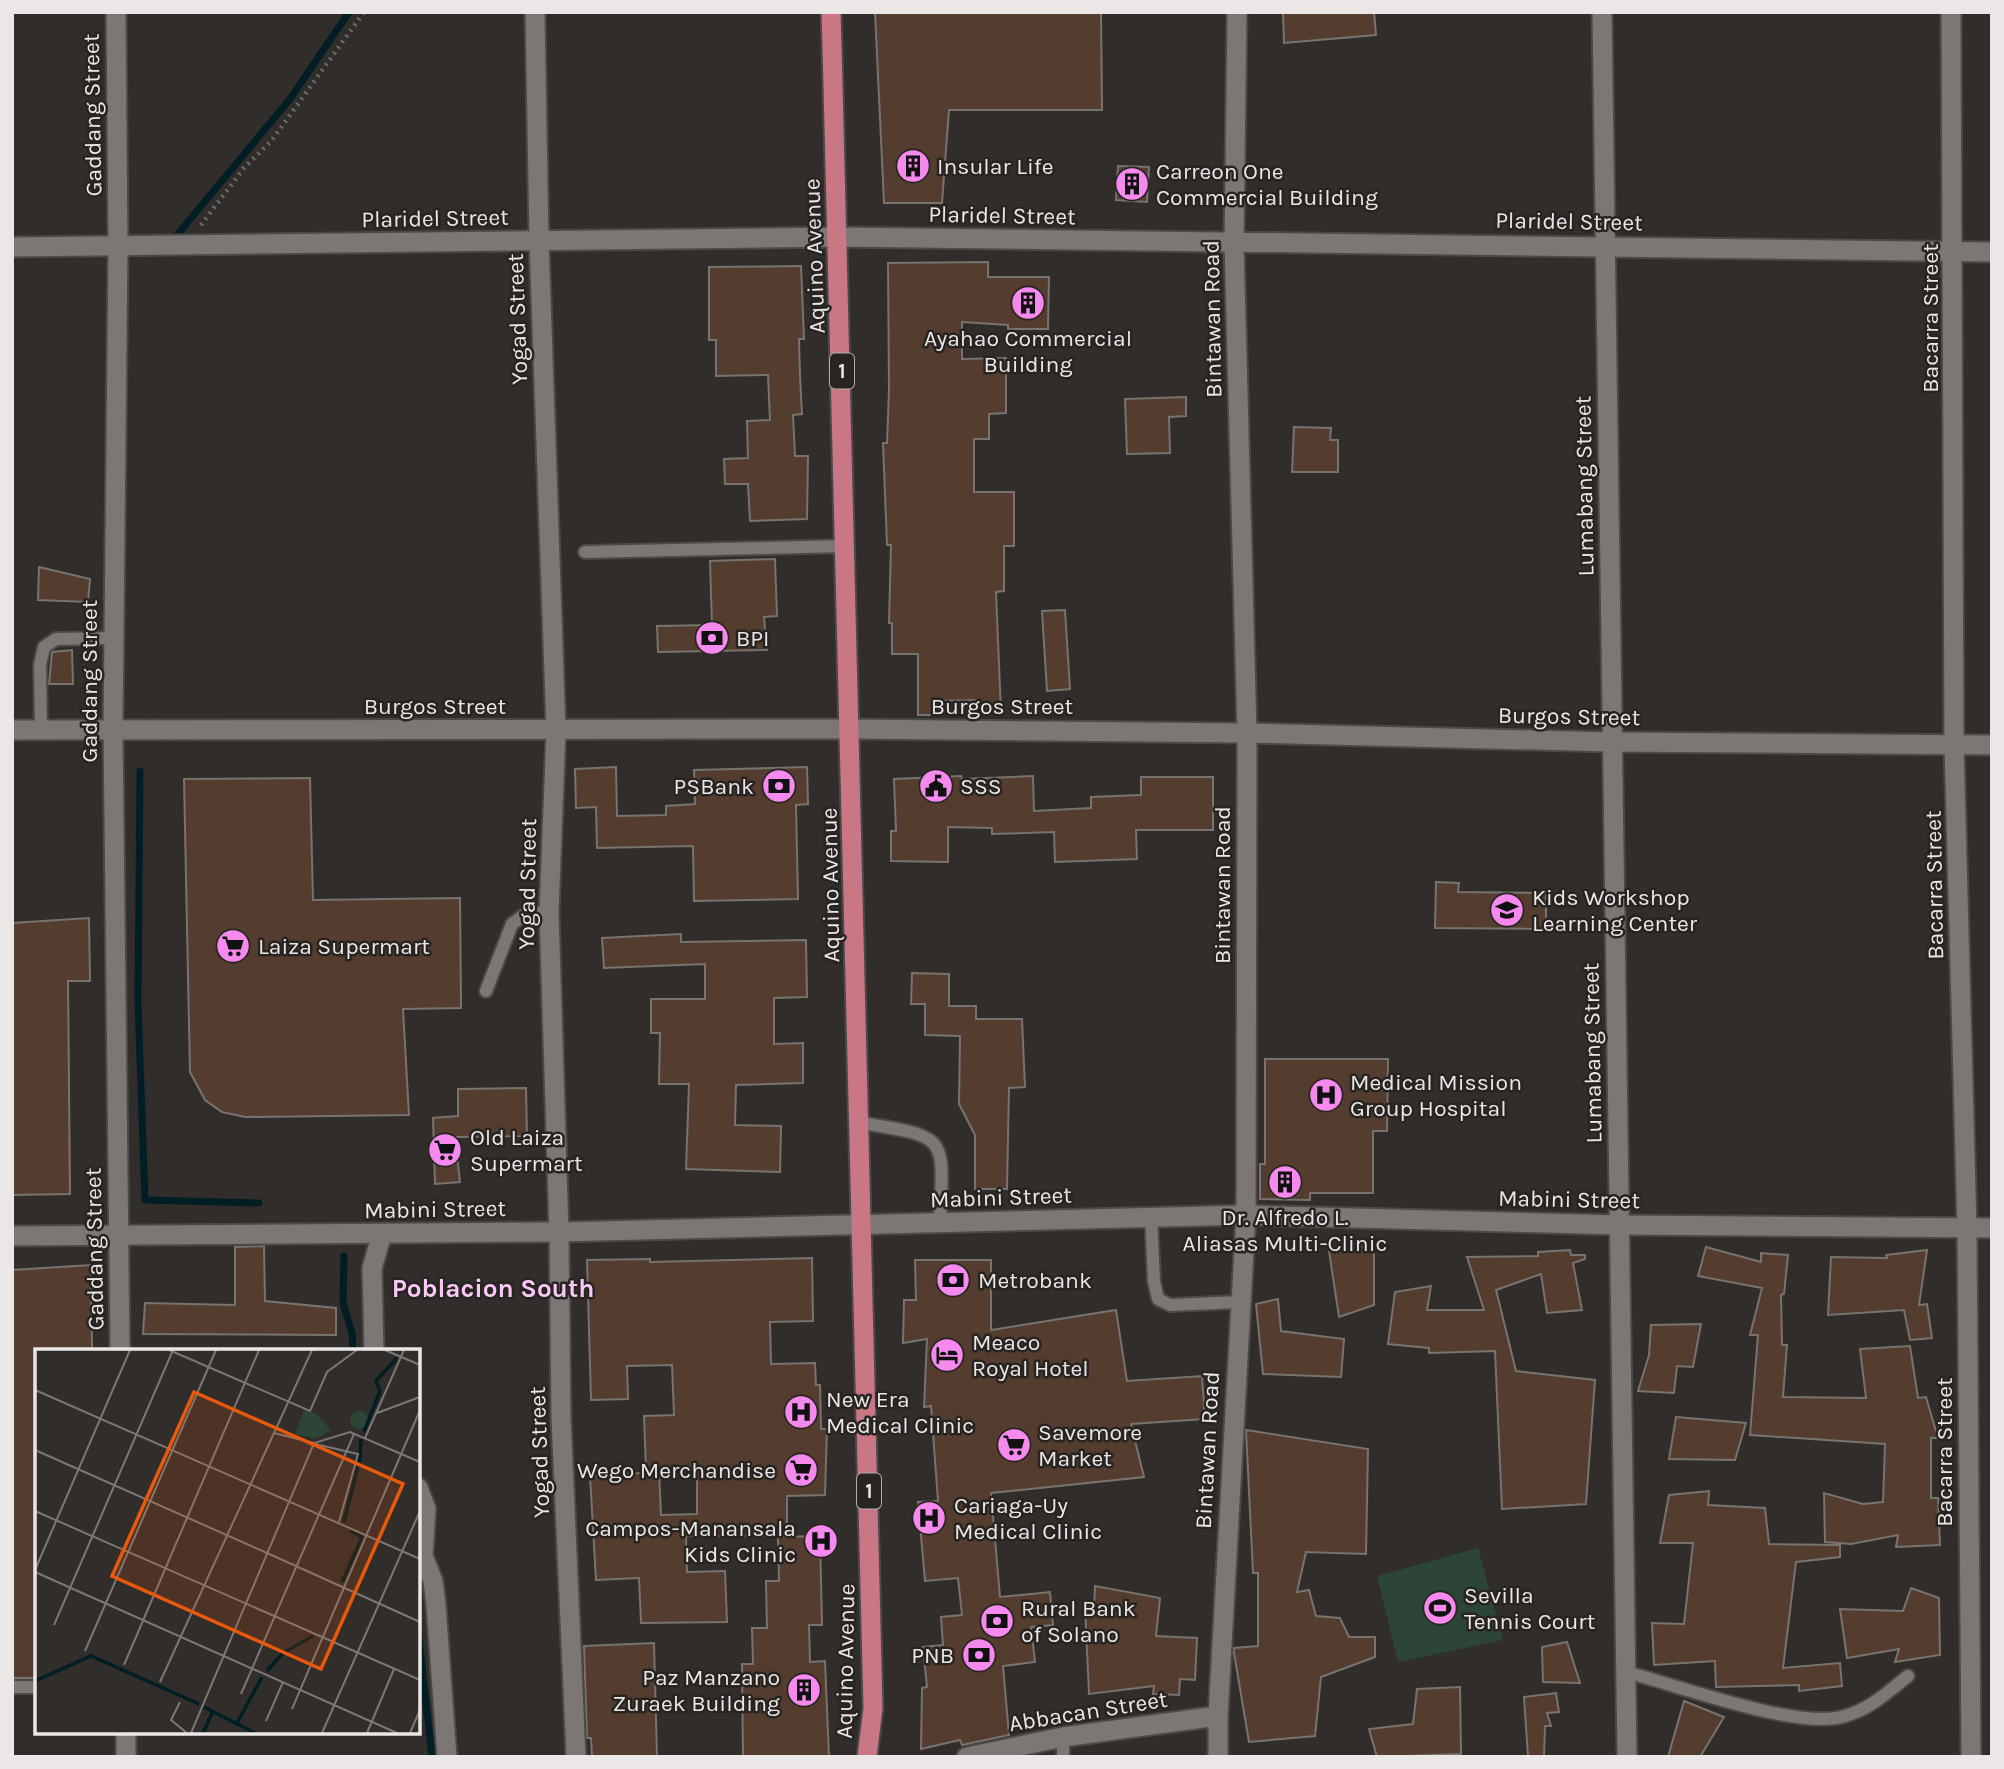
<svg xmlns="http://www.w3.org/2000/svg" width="2004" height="1769" font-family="Karla,sans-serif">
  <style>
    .green { fill: #2d4538 }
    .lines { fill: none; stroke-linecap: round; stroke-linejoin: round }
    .stream { stroke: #001e24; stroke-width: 7 }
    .building { fill: #543d2e; stroke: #777370; stroke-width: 2 }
    .service-casing { stroke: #4b4846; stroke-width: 16 }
    .minor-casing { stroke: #4b4846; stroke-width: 23 }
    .tertiary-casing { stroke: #4b4846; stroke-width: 23 }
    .secondary-casing { stroke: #4b4846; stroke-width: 23 }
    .primary-casing { stroke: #4b4846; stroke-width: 23 }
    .path { stroke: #706d6b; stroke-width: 4.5; stroke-dasharray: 2 5; stroke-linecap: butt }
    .service { stroke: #7c7775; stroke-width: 12 }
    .minor { stroke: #7c7775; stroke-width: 19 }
    .tertiary { stroke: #7c7775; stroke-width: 19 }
    .secondary { stroke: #7c7775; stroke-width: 19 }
    .primary { stroke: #c97685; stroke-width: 19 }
    .labels { text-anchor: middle; stroke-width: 5; stroke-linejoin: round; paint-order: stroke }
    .shield { fill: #272422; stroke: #b0acab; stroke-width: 2 }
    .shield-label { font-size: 21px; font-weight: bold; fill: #eae7e6 }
    .street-label { font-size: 23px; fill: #eae7e6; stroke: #272422 }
    .poi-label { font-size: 23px; fill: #eae7e6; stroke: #272422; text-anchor: start }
    .quarter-label { font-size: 26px; font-weight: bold; fill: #f9c8f4; stroke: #272422 }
    .inset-river { fill: none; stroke: #001e24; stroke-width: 3.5 }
    .inset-road { fill: none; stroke: #7b7776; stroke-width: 2 }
    .view { fill: #e8590c; fill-opacity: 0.15; stroke: #e8590c; stroke-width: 3.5 }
    .inset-edge { fill: none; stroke: #eae7e6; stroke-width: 3.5 }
  </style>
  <rect width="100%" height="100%" fill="#312d2b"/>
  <path class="green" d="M1478,1548l25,92 -105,22 -21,-86z"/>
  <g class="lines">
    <g class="stream">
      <path d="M172,241l118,-142 59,-87"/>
      <path d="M140,771l-2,232 7,197 114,3"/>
      <path d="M344,1256l-1,47 9,30 1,18"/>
      <path d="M418,1631l14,126"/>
    </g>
  </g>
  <g class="building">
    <path d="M875,12h226l1,98h-153l-7,93h-58z"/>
    <path d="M1283,12h91l2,23 -92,8z"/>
    <path d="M1118,166l31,1 -2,35 -31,-2z"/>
    <path d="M988,262v15h61l-1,52h-40v-4l-46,-3v37l44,-1v55l-17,1v25h-15v53h40v54h-10v45l-8,1 5,120h-22v-12l-43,1v14h-18v-61h-26v-31h-3l2,-78h-4l-4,-102h4l2,-53 -1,-127z"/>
    <path d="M801,266l3,73h-5l1,37 2,38 -9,1 2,41h13l-1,63 -57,2 -2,-37h-23l-1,-25 24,-1 -1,-37 23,-1 -2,-45 -52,1v-36h-7v-73z"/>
    <path d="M1186,397v19l-17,1 1,36 -43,1 -2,-55z"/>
    <path d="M1294,427l37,1 -1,12h8v32h-46z"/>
    <path d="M775,559l2,57 -13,1 3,33 -109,2 -1,-26 55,-1 -2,-64z"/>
    <path d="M39,567l51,12 -2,23 -50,-2z"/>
    <path d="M1065,610l5,79 -23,2 -5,-80z"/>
    <path d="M72,650l1,34h-24l3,-32z"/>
    <path d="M616,767l1,49 49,-1v-9l29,-2 -1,-34 113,-3 1,37 -12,1 2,94 -104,2 -1,-55 -96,2 -1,-41 -20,1 -1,-39z"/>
    <path d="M961,776l1,3 71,-3 1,35 57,-3v-11l50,-2v-18h72v53h-77l1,29 -82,3 -1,-30 -62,2v-6l-44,-1v35l-57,-1v-30h5l-2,-52z"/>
    <path d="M310,778l3,122 147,-2 1,110 -58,1 6,106 -164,2 -23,-5 -17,-12 -15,-28 -6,-293z"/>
    <path d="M1436,882l23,1 -1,9 88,1v36l-111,-1z"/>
    <path d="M89,918l1,63h-22l2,213 -58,1v-272z"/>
    <path d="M681,934v8l125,-2 1,57 -33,1v46l29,-1v40l-67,2 -1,40 46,1 -1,46 -94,-3 3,-85h-30l1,-51h-9v-34h54v-35l-101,4 -2,-30z"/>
    <path d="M912,973l37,1v32h27v13h46l3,68 -16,1 -2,101h-32v-54l-16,-31 1,-68 -35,-1v-31h-14z"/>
    <path d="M1265,1059h123l-1,72h-14v62h-63v7l-50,-1v-35h5z"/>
    <path d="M526,1088l1,48 -72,1 5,45 -25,2 -2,-66 25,-2v-27z"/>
    <path d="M1374,1245v60l-35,12 -10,-66z"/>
    <path d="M264,1246l1,55 71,7v27l-193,-1 2,-31 90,2v-58z"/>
    <path d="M1706,1247l55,15v-9l27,2 -4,39 -3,1 1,50h5l-4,52 83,1 -6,-49 50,-3 8,52 8,-1 12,41h-7v60h7l2,47 -44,2 2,-12 -47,9 -26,-2 -1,-49 39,11 20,-2 2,-58 -135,-9 8,-100h-8l12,-47 -64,-12z"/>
    <path d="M1570,1250l1,5h14v4l-12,4 9,47 -35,3 -6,-39 -45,16 20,81 79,9 -9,124 -84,5 -7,-158 -66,2v-5l-41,-4 7,-52 36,-6 -4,24h57l-17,-53 71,-1v-4z"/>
    <path d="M1927,1250l-8,55 8,-1 5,34 -22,2 -6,-30 -76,5 3,-58 56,1 -1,-3z"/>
    <path d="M812,1258l1,63 -43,1 1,42 44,-1 1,22h4l1,44h6l-2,66 -38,1v40h-101l1,36 38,-1 2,51 -86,1 -2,-45 -43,2 -6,-104 69,-4 2,43 36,-1v-47l-51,2 -2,-53 30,-1 -2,-50 -45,1 1,33 -37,1 -4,-140 63,-1v3z"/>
    <path d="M915,1260h76v70l125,-20 11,71 75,-5 3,43 -74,5 13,53 -153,16 9,104 50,-5 3,33 -22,2 4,35 -32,4 6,69 -47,10 -2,-5 -39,9 1,-61 5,-1 -4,-40 20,-2 -2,-28 21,-2 -4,-37 -33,3 -7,-79 20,-1 -7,-95 -7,1 3,-68 -24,4 1,-43h12z"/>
    <path d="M91,1265l1,86h-55v327h-25v-408z"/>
    <path d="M1278,1299l3,32 63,8 -3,38 -78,-3 -7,-70z"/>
    <path d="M1701,1324l-8,43 -16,-1 -3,27 -36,-2 11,-36 2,-30z"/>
    <path d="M1676,1417l70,6 -11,37 -66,-1z"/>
    <path d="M1246,1430l122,19 -2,105 -60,-2 -9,40 12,-2 7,26 24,2 9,19h26v20l-54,20 -6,59 -66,6 -15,-89v-5l24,-2v-73h-5z"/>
    <path d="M1709,1491l-1,14 57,3 4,36 71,1v12l-44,5 -13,106 57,-5 2,23 -43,5v-6l-83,2 -1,-26 -61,4 -2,-42 32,1 9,-81h-33l9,-48z"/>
    <path d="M820,1536l2,89h-13l1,37 15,-1 4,96h-86l-1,-93h11l-1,-36h15l-1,-47h13l-1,-44z"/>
    <path d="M1095,1586l65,12 -4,38 41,2 -2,42 -15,-1 -1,16 -26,-1 1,-8 -65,8 -4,-87 9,2z"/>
    <path d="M1911,1588l28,10 1,57 -45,7 4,-13 -52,9 -7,-49 63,2z"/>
    <path d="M1567,1642l13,41 -37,-1 -1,-35z"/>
    <path d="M654,1643l3,114h-65l-1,-19h-4l-3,-92z"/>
    <path d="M1460,1687l1,67 -84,3 -8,-28 44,-5 4,-35z"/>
    <path d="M1556,1693l3,19 -12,1 4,13h-6l-1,31h-16l-4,-60z"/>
    <path d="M1684,1701l40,16 -24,40h-32z"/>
  </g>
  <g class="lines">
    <g class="service-casing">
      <g id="service">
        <path d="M585,552l263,-6"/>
        <path d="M41,730l-1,-65 4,-18 12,-8 58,-1"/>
        <path d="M486,991l26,-67 12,-9 25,-3"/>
        <path d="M861,1123c90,14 82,13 79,101"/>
        <path d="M1151,1216l3,65 4,18 12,6 69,-3"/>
        <path d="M1626,1672c51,13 174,59 219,44 25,-7 43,-24 63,-40"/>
        <path d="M12,1687h25"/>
        <path d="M1063,1737v20"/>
      </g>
    </g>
    <g class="minor-casing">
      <g id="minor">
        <path d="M116,12l2,235 -5,482 7,622"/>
        <path d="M535,12l4,229 17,490 -7,181 10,320 2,185 15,340"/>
        <path d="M1602,12l25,1745"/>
        <path d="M1951,12l3,733 13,483 4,529"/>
        <path d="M12,247l826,-10 1154,15"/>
        <path d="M12,1236l547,-4 687,-17 373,10 373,3"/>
        <path d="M374,1351l-2,-83 10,-34"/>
        <path d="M418,1488l8,21 -3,47 10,25 3,24 11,152"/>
        <path d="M1218,1716l28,-501 1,-482 -13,-490 3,-231"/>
        <path d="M126,1732v25"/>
      </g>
    </g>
    <g class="tertiary-casing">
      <path id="tertiary" d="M849,729l398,4 365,9 380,3"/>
    </g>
    <g class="secondary-casing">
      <g id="secondary">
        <path d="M12,730l837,-1"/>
        <path d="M967,1757l96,-20 155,-21v41"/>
      </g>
    </g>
    <g class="primary-casing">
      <path id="primary" d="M831,12c16,565 31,1130 42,1696l-6,49"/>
    </g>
    <path class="path" d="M201,225l43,-57 28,-28 92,-128"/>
    <use href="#service" class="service"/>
    <use href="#minor" class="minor"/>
    <use href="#tertiary" class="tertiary"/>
    <use href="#secondary" class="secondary"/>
    <use href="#primary" class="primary"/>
  </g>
  <defs>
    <g id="building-disc" transform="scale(1.75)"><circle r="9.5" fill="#f589ee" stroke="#272422"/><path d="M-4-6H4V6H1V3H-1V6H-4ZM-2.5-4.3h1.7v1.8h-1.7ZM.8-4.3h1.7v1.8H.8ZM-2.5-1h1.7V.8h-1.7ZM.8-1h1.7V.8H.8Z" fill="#111"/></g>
    <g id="bank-disc" transform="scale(1.75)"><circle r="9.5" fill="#f589ee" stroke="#272422"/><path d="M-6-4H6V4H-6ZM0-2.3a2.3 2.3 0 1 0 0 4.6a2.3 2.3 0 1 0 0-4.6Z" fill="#111"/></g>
    <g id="civic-disc" transform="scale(1.75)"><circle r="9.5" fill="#f589ee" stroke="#272422"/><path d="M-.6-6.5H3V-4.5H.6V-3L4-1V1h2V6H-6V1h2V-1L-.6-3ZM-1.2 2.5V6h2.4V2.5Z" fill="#111"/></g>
    <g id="school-disc" transform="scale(1.75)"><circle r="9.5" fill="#f589ee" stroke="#272422"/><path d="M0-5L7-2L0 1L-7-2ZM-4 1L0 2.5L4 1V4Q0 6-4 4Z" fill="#111"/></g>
    <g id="supermarket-disc" transform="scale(1.75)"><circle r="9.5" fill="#f589ee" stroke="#272422"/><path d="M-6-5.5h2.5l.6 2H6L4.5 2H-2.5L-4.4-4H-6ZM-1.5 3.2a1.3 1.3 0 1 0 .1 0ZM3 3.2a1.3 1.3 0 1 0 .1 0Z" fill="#111"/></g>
    <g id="hospital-disc" transform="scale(1.75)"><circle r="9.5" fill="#f589ee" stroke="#272422"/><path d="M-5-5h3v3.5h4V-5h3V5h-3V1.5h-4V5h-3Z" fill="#111"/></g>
    <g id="hotel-disc" transform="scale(1.75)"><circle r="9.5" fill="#f589ee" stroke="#272422"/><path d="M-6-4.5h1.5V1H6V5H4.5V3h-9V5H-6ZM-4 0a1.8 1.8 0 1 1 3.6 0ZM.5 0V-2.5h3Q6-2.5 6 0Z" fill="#111"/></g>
    <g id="stadium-disc" transform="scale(1.75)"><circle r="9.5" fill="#f589ee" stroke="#272422"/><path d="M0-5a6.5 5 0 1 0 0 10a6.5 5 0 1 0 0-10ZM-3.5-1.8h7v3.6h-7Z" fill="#111"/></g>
  </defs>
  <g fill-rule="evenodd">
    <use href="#building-disc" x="913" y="166"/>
    <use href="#building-disc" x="1132" y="184"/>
    <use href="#building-disc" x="1028" y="303"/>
    <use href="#bank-disc" x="712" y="638"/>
    <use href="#bank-disc" x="779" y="786"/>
    <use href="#civic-disc" x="936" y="786"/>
    <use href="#school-disc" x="1507" y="910"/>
    <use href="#supermarket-disc" x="233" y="946"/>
    <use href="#hospital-disc" x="1326" y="1095"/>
    <use href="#supermarket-disc" x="445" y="1150"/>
    <use href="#building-disc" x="1285" y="1182"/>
    <use href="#bank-disc" x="953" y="1280"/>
    <use href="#hotel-disc" x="947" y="1355"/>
    <use href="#hospital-disc" x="801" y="1412"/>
    <use href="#supermarket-disc" x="1014" y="1445"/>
    <use href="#supermarket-disc" x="801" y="1470"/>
    <use href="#hospital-disc" x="929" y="1518"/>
    <use href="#hospital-disc" x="821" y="1541"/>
    <use href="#stadium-disc" x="1440" y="1608"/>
    <use href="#bank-disc" x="997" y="1621"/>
    <use href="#bank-disc" x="979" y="1655"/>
    <use href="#building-disc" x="804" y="1690"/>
  </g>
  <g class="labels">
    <g class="shield">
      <rect x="830" y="353.5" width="24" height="35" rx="5"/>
      <rect x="857" y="1473.5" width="24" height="35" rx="5"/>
    </g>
    <g class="shield-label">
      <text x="842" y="378">1</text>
      <text x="869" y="1498">1</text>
    </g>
    <g class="street-label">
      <text transform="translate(92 115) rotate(-91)" y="8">Gaddang Street</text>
      <text transform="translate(1002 215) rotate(1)" y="8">Plaridel Street</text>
      <text transform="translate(435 218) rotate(-1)" y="8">Plaridel Street</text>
      <text transform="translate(1569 221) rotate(1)" y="8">Plaridel Street</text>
      <text transform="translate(814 256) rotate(-92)" y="8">Aquino Avenue</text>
      <text transform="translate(1930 318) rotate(-90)" y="8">Bacarra Street</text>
      <text transform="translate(517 319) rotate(-92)" y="8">Yogad Street</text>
      <text transform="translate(1212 319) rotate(-91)" y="8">Bintawan Road</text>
      <text transform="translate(1584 486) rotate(-91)" y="8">Lumabang Street</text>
      <text transform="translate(89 681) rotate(-90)" y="8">Gaddang Street</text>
      <text x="435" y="714">Burgos Street</text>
      <text x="1002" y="714">Burgos Street</text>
      <text transform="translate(1569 716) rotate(1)" y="8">Burgos Street</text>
      <text transform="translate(527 884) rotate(-89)" y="8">Yogad Street</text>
      <text transform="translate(830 885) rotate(-91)" y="8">Aquino Avenue</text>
      <text transform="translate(1222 885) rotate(-90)" y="8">Bintawan Road</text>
      <text transform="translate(1934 885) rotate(-91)" y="8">Bacarra Street</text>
      <text transform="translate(1592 1053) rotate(-91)" y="8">Lumabang Street</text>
      <text transform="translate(1001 1197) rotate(-2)" y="8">Mabini Street</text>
      <text transform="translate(1569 1199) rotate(1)" y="8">Mabini Street</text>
      <text transform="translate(435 1209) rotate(-1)" y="8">Mabini Street</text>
      <text transform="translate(94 1249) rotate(-91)" y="8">Gaddang Street</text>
      <text transform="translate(1207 1450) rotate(-87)" y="8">Bintawan Road</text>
      <text transform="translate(539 1452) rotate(-92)" y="8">Yogad Street</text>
      <text transform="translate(1944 1452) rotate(-90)" y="8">Bacarra Street</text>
      <text transform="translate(845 1661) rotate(-89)" y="8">Aquino Avenue</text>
      <text transform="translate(1088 1711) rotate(-9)" y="8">Abbacan Street</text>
    </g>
    <g class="poi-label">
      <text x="937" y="174">Insular Life</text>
      <text x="1156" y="179">Carreon One<tspan x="1156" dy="26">Commercial Building</tspan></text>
      <text x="1028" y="346" text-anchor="middle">Ayahao Commercial<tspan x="1028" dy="26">Building</tspan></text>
      <text x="736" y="646">BPI</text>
      <text x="754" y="794" text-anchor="end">PSBank</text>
      <text x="960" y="794">SSS</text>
      <text x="1532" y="905">Kids Workshop<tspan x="1532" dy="26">Learning Center</tspan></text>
      <text x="258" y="954">Laiza Supermart</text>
      <text x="1350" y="1090">Medical Mission<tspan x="1350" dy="26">Group Hospital</tspan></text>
      <text x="470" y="1145">Old Laiza<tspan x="470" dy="26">Supermart</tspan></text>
      <text x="1285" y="1225" text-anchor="middle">Dr. Alfredo L.<tspan x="1285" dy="26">Aliasas Multi-Clinic</tspan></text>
      <text x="978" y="1288">Metrobank</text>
      <text x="972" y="1350">Meaco<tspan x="972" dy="26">Royal Hotel</tspan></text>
      <text x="826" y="1407">New Era<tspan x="826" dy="26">Medical Clinic</tspan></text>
      <text x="1038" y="1440">Savemore<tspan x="1038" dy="26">Market</tspan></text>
      <text x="776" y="1478" text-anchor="end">Wego Merchandise</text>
      <text x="954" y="1513">Cariaga-Uy<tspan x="954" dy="26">Medical Clinic</tspan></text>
      <text x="796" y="1536" text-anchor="end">Campos-Manansala<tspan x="796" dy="26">Kids Clinic</tspan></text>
      <text x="1464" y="1603">Sevilla<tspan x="1464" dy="26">Tennis Court</tspan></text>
      <text x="1021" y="1616">Rural Bank<tspan x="1021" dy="26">of Solano</tspan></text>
      <text x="954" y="1663" text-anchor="end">PNB</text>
      <text x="780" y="1685" text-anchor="end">Paz Manzano<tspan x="780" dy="26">Zuraek Building</tspan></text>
    </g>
    <g class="quarter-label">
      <text x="493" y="1297">Poblacion South</text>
    </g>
  </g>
  <g transform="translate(35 1349)">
    <rect width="385" height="385" fill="#312d2b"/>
    <path d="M269,61l12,4 15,16 -16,9 -20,-5zM315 71a9 9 0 1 1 18 0a9 9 0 1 1-18 0Z" fill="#2d4538"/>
    <path class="inset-river" d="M329,83l16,-41 -4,-10 21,-23M309,173l16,-64 1,-19M307,233l20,-45 -12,-6M232,322l16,-18 30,-17M0,332l56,-25 108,48M169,358l51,26M202,374l25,-46M168,384l10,-22"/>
    <path class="inset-road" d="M134,1l141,61 17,-39 30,-22M277,1l-38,83 40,10M350,1l35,15M0,41l385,169M342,64l43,-16M330,89l39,-88M280,95l43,10 -19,68M0,101l232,103M0,162l385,169M232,204l153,69M0,221l95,-220M0,223l362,161M19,276l119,-275M50,302l131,-301M89,316l135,-315M125,333l114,-249M206,345l113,-260M145,353l-9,18 16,13M257,360l128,-299M231,372l17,-39M156,384l123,-290 36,-11 70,30M287,384l98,-222M332,384l27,-64M375,384l10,-23"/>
    <path class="view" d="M159,43l209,92 -82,185 -209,-93z"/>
    <rect width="385" height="385" class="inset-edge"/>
  </g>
  <rect width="2004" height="1769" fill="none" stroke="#eae7e6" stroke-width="28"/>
</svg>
